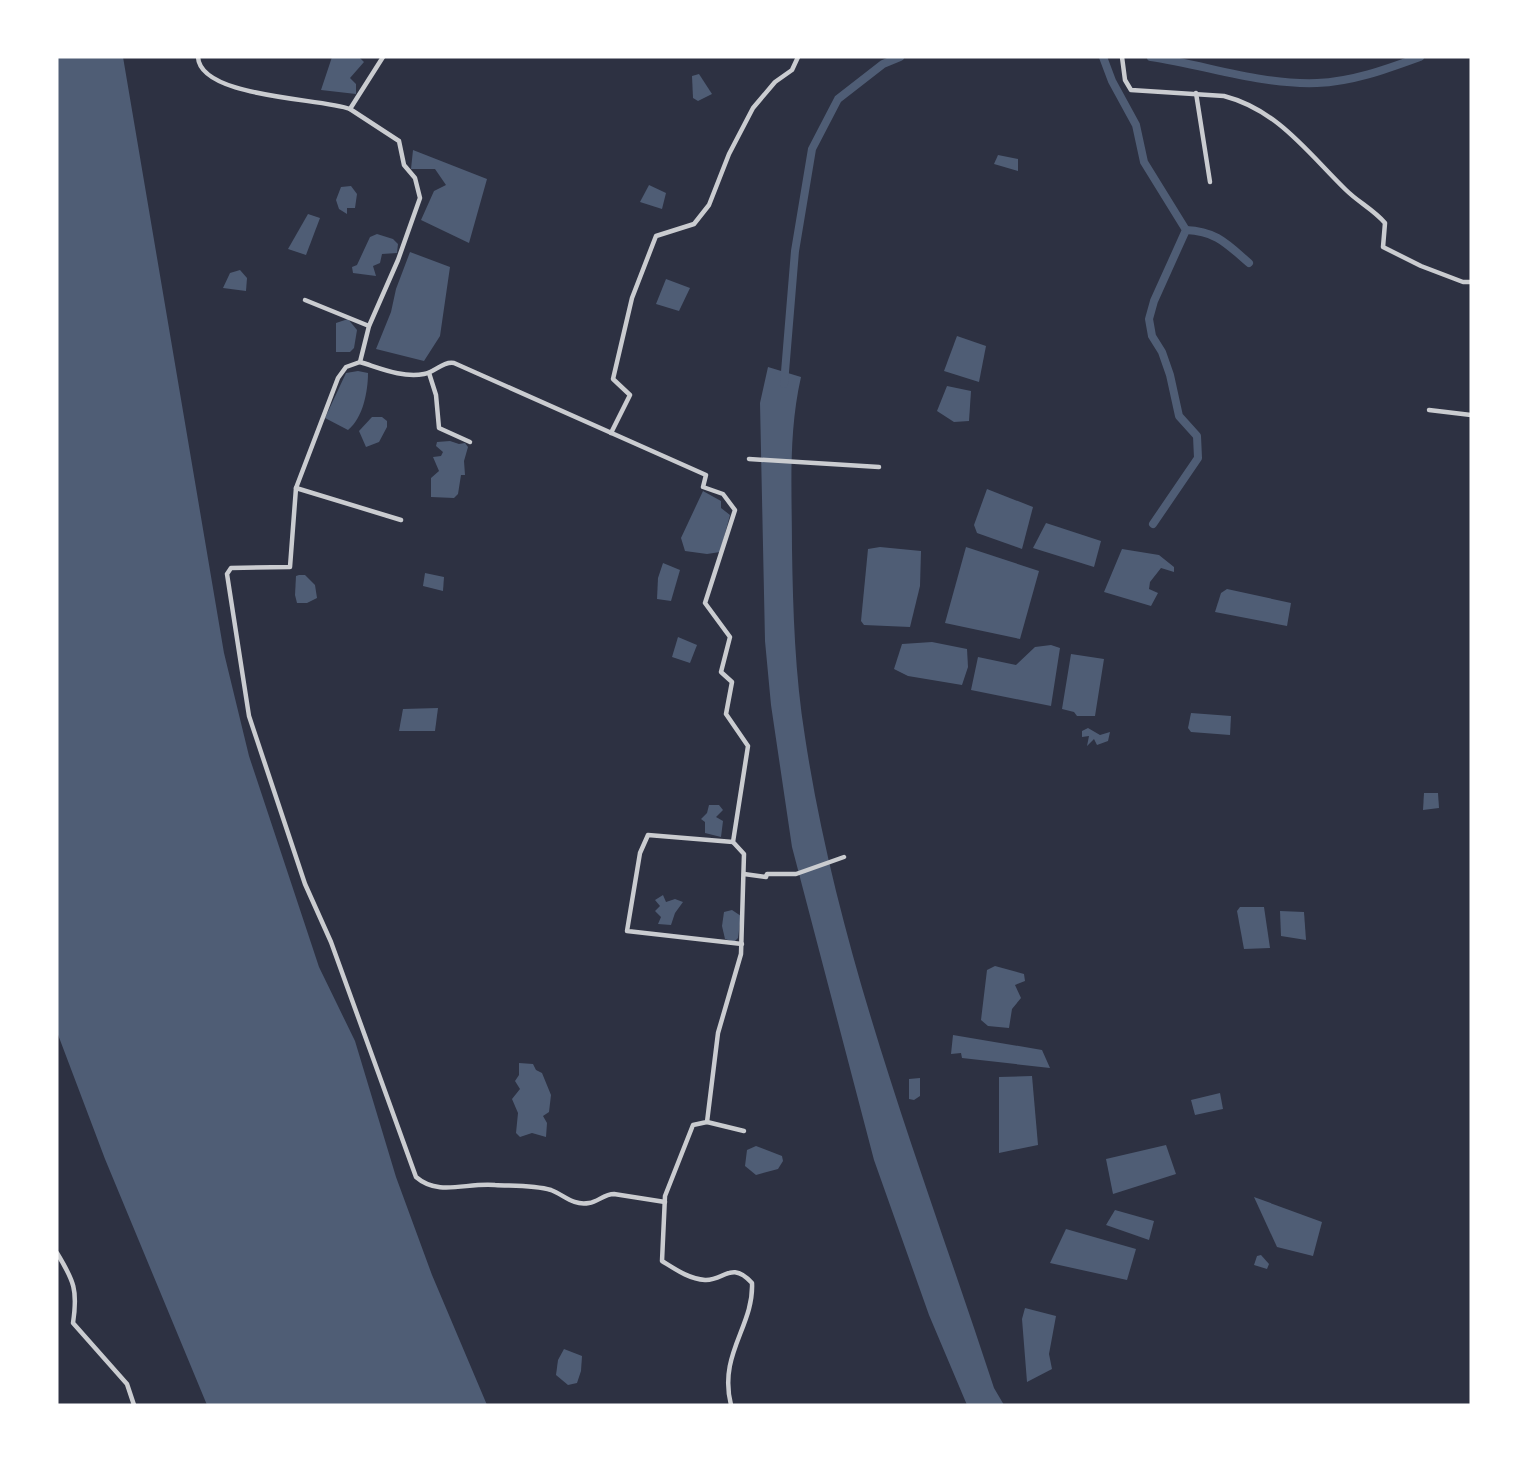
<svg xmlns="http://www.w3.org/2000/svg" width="1528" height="1462" font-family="Cabin,sans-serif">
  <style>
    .water { fill: #4f5d75 }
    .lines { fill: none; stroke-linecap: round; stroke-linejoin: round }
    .canal { stroke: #4f5d75; stroke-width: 8 }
    .minor { stroke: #caccd0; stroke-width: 4.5 }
  </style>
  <rect width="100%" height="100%" fill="#2d3142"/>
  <g class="water">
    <path d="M57,57h66l101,596 25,103 70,211 36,74 41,136 36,98 55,130h-280l-102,-246 -48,-127z"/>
    <path d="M332,57h27l5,5 -14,16 6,6v10l-35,-4z"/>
    <path d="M699,74l13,20 -14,7 -5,-3 -1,-22z"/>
    <path d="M413,150l74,29 -18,64 -48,-23 13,-29 12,-6 -11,-16h-24z"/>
    <path d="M998,155l20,4v12l-24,-7z"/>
    <path d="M649,185l17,8 -4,16 -22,-7z"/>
    <path d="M351,186l6,8 -2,14h-8v6l-8,-5 -3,-9 5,-13z"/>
    <path d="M308,214l12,4 -14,37 -18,-6z"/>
    <path d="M377,234l16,5 5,5 -1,9 -15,1 -2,9 -7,3 3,10 -23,-3 -1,-6 5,-2 13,-28z"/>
    <path d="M410,252l40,15 -10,69 -16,25 -48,-12 15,-37 5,-23z"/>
    <path d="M240,270l7,8 -1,13 -23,-3 7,-15z"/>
    <path d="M666,279l24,9 -11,23 -23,-7z"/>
    <path d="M348,319l9,11 -3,18 -4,4h-14v-29z"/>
    <path d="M957,336l29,10 -7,36 -35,-11z"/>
    <path d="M768,367l33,10c-13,57 -9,114 -9,172 1,63 3,125 13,188 34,224 119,437 189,651l10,17h-37l-38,-90 -55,-155 -82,-313 -21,-142 -6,-64 -5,-238z"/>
    <path d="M358,371l10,2c0,18 -5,45 -20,57l-23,-12 21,-45z"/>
    <path d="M947,386l24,5 -2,30 -15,1 -17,-11z"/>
    <path d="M372,417h10l5,4v6l-8,15 -13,5 -7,-16z"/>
    <path d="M450,441l9,3 6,-1 3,4 -4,14 1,14h-4l-3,19 -4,4 -23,-1v-19l8,-7 -6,-14 8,-1 2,-4 -7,-6 1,-4z"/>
    <path d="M987,489l46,18 -11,42 -45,-16 -3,-8z"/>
    <path d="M703,491l18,10v7l9,7 -10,37 -13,2 -22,-3 -4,-13z"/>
    <path d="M1046,523l55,18 -7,26 -61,-19z"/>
    <path d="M880,547l41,4 -1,35 -10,41 -46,-2 -3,-4 7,-72z"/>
    <path d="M966,547l73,24 -19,68 -75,-16z"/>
    <path d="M1122,549l37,6 15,12v5l-13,-4 -11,14 -1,7 9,4 -7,13 -47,-14z"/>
    <path d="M663,563l17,7 -9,31 -14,-2 1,-21z"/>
    <path d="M425,573l19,4 -1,14 -20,-5z"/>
    <path d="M299,575h6l10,10 2,13 -10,5h-10l-2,-8 1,-19z"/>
    <path d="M1227,589l64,14 -4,23 -72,-14 6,-19z"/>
    <path d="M678,637l19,8 -7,18 -18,-6z"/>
    <path d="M932,642l35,7 1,18 -6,18 -54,-9 -14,-7 8,-25z"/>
    <path d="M1051,645l9,3 -9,58 -80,-16 7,-33 38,8 19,-18z"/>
    <path d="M1071,654l33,5 -9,57h-18l-3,-4 -12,-3z"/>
    <path d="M438,708l-3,23h-36l4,-22z"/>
    <path d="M1191,713l40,3 -1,19 -39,-3 -3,-4z"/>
    <path d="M1088,728l12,7 10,-3 -2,9 -11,4 -3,-6 -7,7 2,-10 -7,1v-6z"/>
    <path d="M1424,793h14l1,15 -16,2z"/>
    <path d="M709,805h10l4,5 -7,7 7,4 -2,16 -16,-4v-11l-4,-3 6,-6z"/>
    <path d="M663,895l3,7 9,-3 8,3 -8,11 -4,12 -13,-1 3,-7 -6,-6 5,-5 -5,-6z"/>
    <path d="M1240,907h24l6,41 -26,1 -7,-38z"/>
    <path d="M732,910l9,6 -3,22 -4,4 -9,-3 -3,-13 2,-14z"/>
    <path d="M1280,911l24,1 2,28 -25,-4z"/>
    <path d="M995,966l29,8 1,7 -10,4 6,13 -9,11 -3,19 -21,-2 -7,-6 6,-50z"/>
    <path d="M953,1035l89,15 8,18 -88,-10 -1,-5 -10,1z"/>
    <path d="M519,1063l14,1 3,6 6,3 9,22 -2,17 -6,4 4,7 -1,14 -14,-4 -12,4 -4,-4 2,-20 -6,-14 8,-10 -5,-8 4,-6z"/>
    <path d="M1032,1076l6,69 -39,8v-76z"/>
    <path d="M920,1078v18l-6,4 -5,-1v-20z"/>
    <path d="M1220,1093l3,16 -28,6 -4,-15z"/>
    <path d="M1166,1145l10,29 -63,20 -7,-35z"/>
    <path d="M756,1146l26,10 1,5 -5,8 -22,6 -11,-9 2,-16z"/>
    <path d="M1254,1197l68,25 -9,34 -36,-9z"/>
    <path d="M1115,1210l39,11 -5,19 -43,-15z"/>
    <path d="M1066,1229l70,20 -9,31 -77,-17z"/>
    <path d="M1261,1255l8,9 -2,5 -13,-4 3,-9z"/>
    <path d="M1025,1308l31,8 -7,38 3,15 -25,13 -5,-63z"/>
    <path d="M564,1349l18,7 -1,15 -4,12 -9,2 -12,-10 2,-15z"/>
  </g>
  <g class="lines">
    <g class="canal">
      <path d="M1103,57l9,24 24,44 8,37 42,68 -32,71 -5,18 3,17 10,16 8,23 9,41 18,20 1,22 -45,66"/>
      <path d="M1151,57c55,8 109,28 166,26 35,-1 70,-14 103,-26"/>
      <path d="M1186,230c30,1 41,14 63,33"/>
      <path d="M784,384l11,-133 17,-102 26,-50 45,-35 17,-7"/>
    </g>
    <g class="minor">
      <path d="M198,57c2,41 123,41 152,52"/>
      <path d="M383,57l-33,52 49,32 5,24 11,13 5,20 -22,62 -29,66 -9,36c20,6 42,16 64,12 11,-2 19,-13 30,-11l252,112 -3,12 20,7 12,16 -30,93 25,34 -9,35 11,10 -6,32 22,32 -15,96 11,12 -3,100 -23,79 -11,89 -14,3 -28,71 -3,65c13,8 27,18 43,19 19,1 26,-20 47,3 2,43 -34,71 -21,122"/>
      <path d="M1122,57l3,23 6,10 93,6c54,14 84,57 122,94 12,12 28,20 39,33l-2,24 38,19 42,16h8"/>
      <path d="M1196,93l14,89"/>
      <path d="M305,300l64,26"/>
      <path d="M360,362l-14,5 -8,11 -42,110 105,32"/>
      <path d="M429,373l7,22 3,33 31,14"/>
      <path d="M1429,410l42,5"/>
      <path d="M611,433l19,-38 -17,-16 19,-81 24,-62 38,-12 15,-19 20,-51 24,-46 22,-26 17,-12 6,-13"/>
      <path d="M749,459l130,8"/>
      <path d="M296,488l-6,79 -59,1 -4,6 22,142 56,168 26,58 85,235c23,20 51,5 79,8 17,1 39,0 56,5 13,5 22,16 38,13 9,-1 15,-9 25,-9l51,8"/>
      <path d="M733,842l-85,-7 -8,18 -13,78 115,13"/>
      <path d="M744,874l22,3 1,-3h29l48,-17"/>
      <path d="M707,1122l37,9"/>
      <path d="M57,1253c17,28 21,37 16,70l54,61 7,21"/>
    </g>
  </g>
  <rect width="1528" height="1462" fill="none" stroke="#ffffff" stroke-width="117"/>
</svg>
